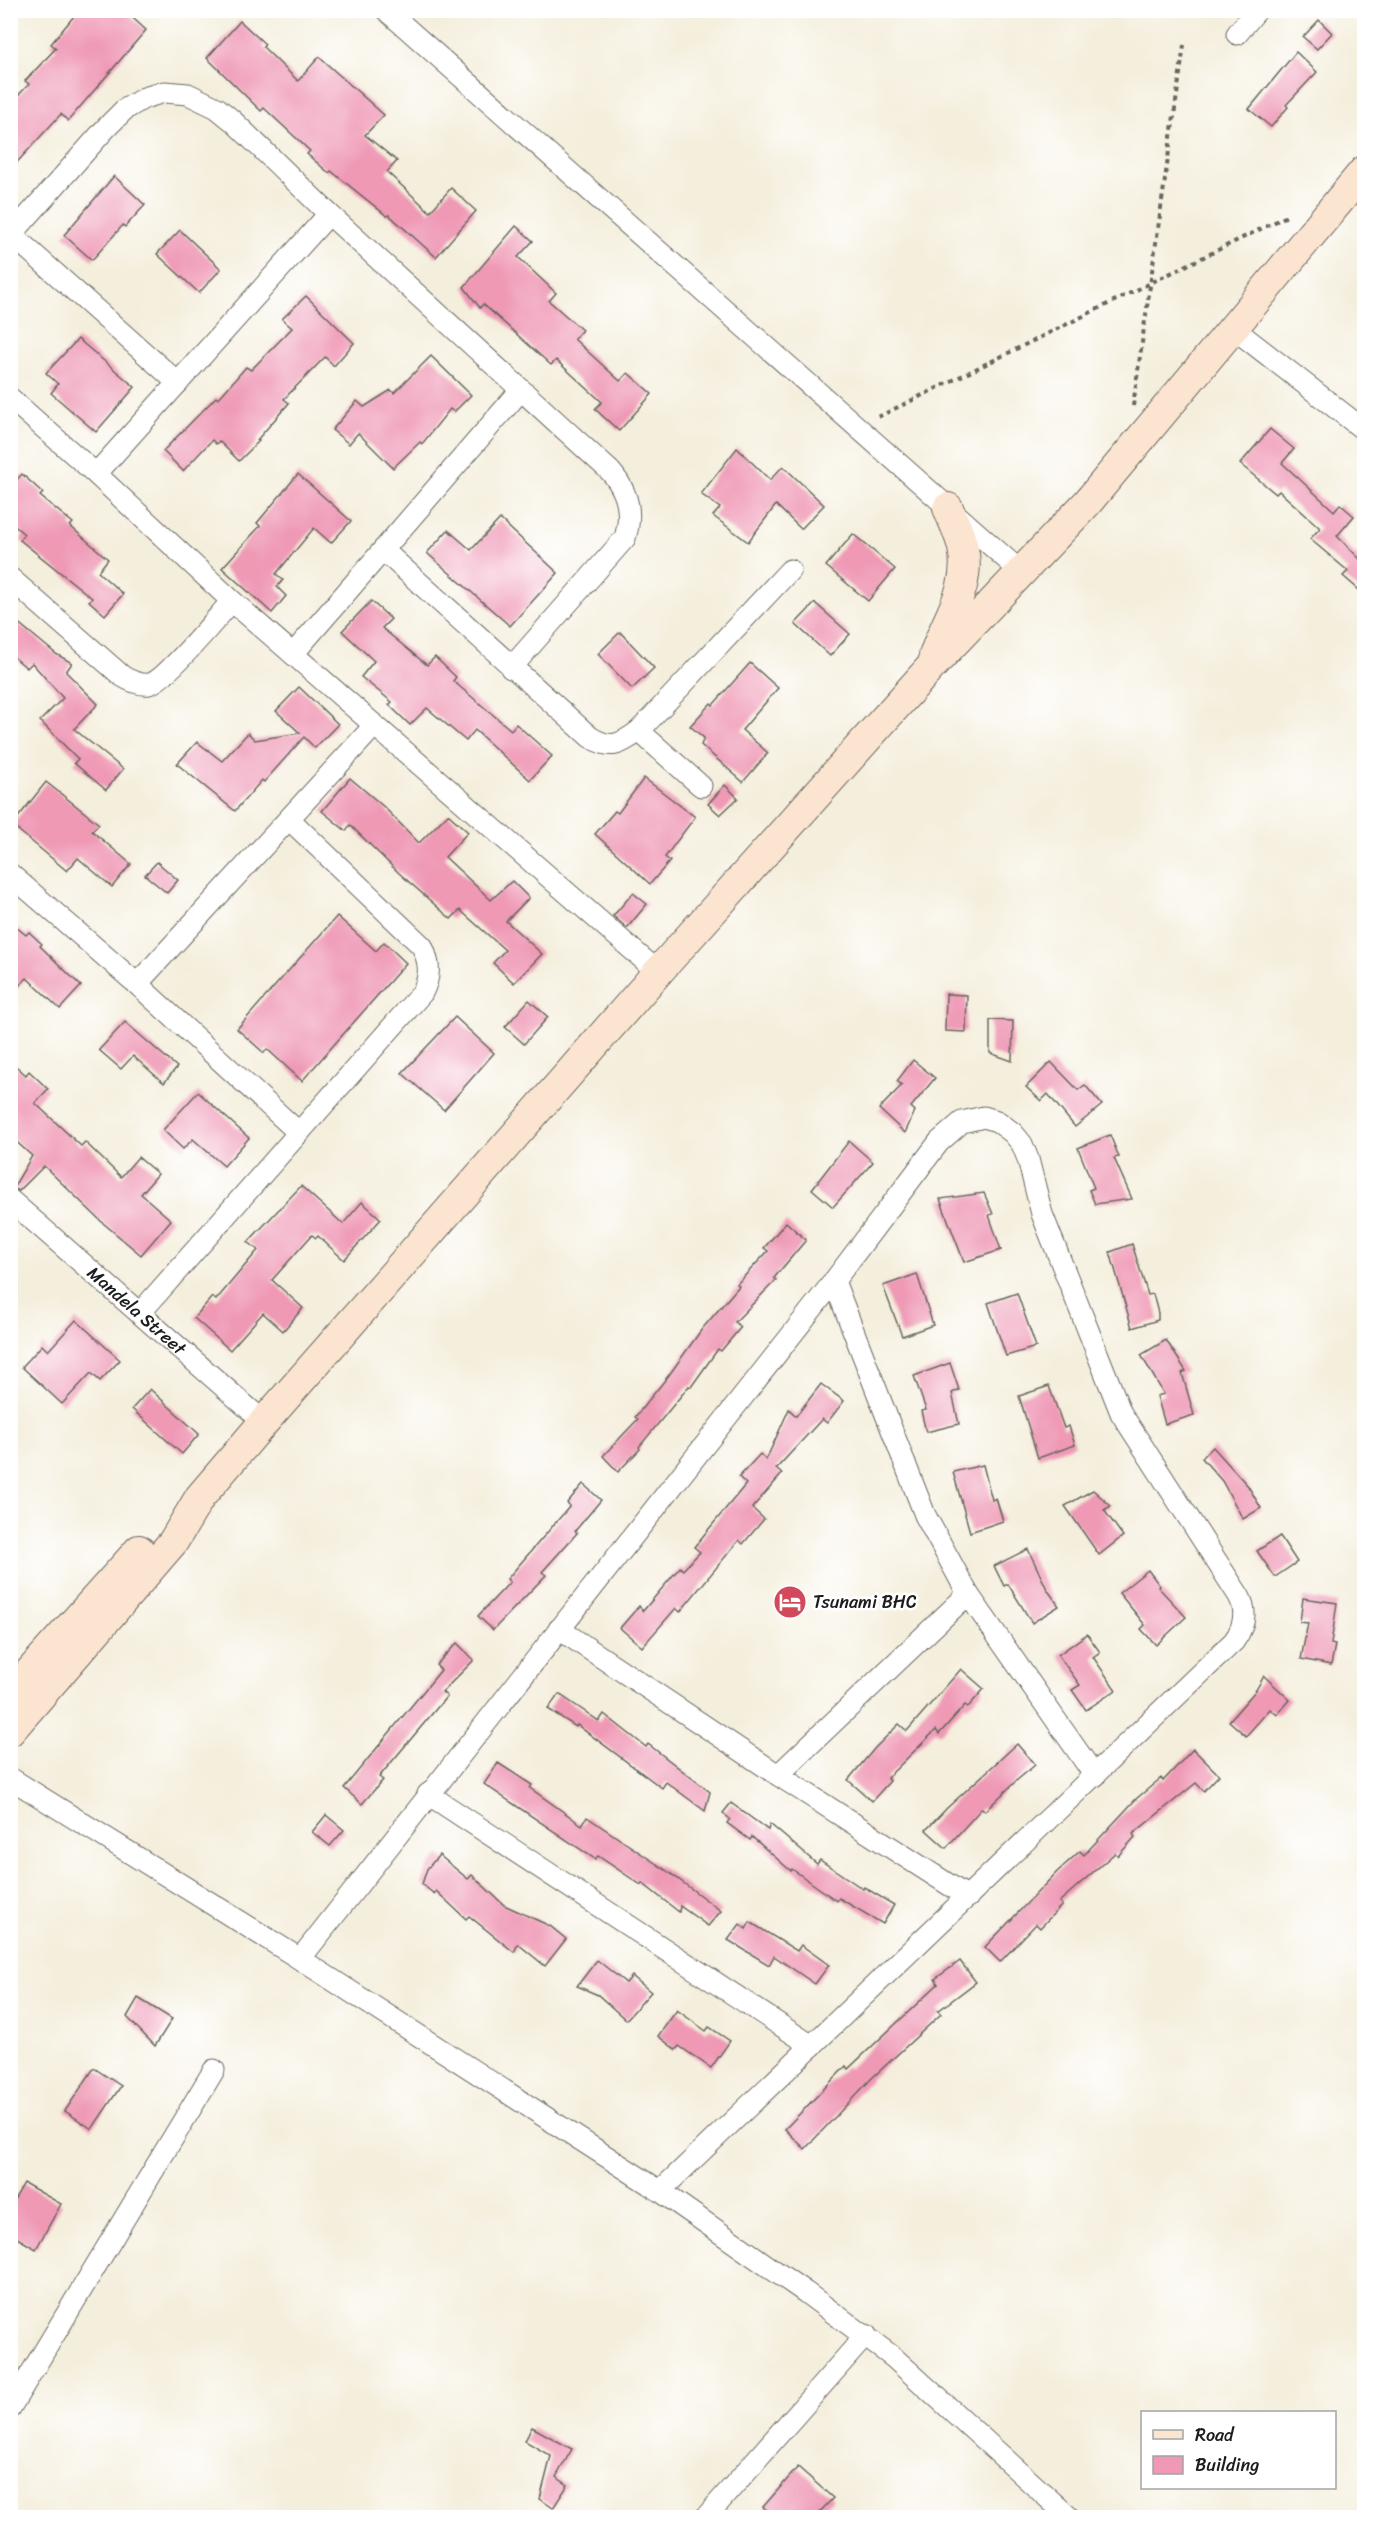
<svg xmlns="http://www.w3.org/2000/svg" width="1375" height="2528" font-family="Sriracha,sans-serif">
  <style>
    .building { fill: #ef99b5 }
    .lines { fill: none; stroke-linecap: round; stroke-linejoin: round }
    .street-casing { stroke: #68665f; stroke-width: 23 }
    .secondary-casing { stroke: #68665f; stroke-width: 32 }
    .path { stroke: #68665f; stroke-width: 4; stroke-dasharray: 4.5 4.5; stroke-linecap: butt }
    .street { stroke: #fff; stroke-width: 21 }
    .secondary { stroke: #fce5d0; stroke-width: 30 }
    .labels { text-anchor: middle; stroke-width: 5; stroke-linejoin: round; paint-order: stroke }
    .street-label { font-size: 18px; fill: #1c1c1c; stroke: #fff }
    .poi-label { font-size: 18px; fill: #1c1c1c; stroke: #fff; text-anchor: start }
  </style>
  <rect width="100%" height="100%" fill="#fff"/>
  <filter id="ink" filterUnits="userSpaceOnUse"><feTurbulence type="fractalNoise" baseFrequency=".0167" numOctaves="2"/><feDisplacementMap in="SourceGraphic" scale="12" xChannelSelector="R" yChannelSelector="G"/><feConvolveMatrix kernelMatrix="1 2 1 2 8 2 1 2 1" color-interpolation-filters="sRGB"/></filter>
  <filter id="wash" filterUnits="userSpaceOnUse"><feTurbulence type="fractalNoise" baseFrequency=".008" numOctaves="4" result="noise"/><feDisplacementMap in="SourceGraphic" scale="24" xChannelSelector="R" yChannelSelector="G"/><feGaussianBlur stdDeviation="1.35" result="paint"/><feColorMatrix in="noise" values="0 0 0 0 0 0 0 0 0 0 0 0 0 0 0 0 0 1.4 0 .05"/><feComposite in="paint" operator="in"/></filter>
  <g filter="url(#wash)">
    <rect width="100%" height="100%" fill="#f4eedc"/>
    <g id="blocks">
      <g class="building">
        <path d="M79,10h45l22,20 -78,91 -7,-7 -51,56v-66l19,-20 -4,-3 31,-33 -5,-4z"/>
        <path d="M1319,20l13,13 -15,16 -14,-12z"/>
        <path d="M240,21l25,23 -2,3 35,34 21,-24 65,58 -19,20 32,26 -10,11 43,40 21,-24 25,23 -40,46 -47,-42 -2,1 -56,-45 -2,2 -22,-19 3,-3 -46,-43 -3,3 -54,-53z"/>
        <path d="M1296,52l21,20 -31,33 2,2 -17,20 -22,-18z"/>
        <path d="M114,176l31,29 -20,22 -2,-2 -31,35 -28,-25z"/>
        <path d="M516,226l17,15 -15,16 38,36 -7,8 33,29 -8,9 46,42 8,-8 24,21 -33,37 -24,-22 7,-7 -46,-42 -5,5 -68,-61 -3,4 -16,-21z"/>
        <path d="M180,230l41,39 -22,24 -42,-39z"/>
        <path d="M306,296l48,47 -20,23 -9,-9 -41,42 5,4 -32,37 2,1 -20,20 -20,-20 -3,3 -4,-4 -29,31 -20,-20 53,-54 2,2 28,-32 5,3 41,-42 -10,-9z"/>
        <path d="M78,339l57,48 -39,45 -45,-39 7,-9 -12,-11z"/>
        <path d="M431,356l40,39 -17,17 -4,-3 -28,35 -2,-2 -27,26 -35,-35 -9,11 -17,-14 25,-29 7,6 27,-17 3,3z"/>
        <path d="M1270,429l24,20 -12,14 52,48 6,-7 14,12 -17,20 23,23 5,-5v41l-22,-19 5,-5 -38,-32 10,-11 -41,-37 -3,3 -36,-30z"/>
        <path d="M737,448l33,32 13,-14 41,39 -23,24 -25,-24 -28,37 -35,-26 7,-8 -19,-14z"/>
        <path d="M22,474l21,19 -3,3 33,27 -3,3 38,33 -10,13 25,22 -18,21 -16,-14 3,-3 -72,-58 4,-6 -14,-12v-35z"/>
        <path d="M298,474l53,47 -20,22 -17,-15 -38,46 7,6 -6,7 9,9 -14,17 -50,-45 38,-42 -3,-3z"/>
        <path d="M500,519l58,54 -48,53 -83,-73 21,-23 23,20z"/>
        <path d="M853,534l42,35 -27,32 -42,-35z"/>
        <path d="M371,601l20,18 -9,9 45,37 8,-8 21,20 -3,4 58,49 5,-6 36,32 -22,24 -55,-50 -9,11 -39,-33 -17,17 -21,-20 3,-3 -31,-25 13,-16 -32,-30z"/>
        <path d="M815,603l35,31 -20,22 -35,-32z"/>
        <path d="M10,616l46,38 16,9 -6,9 32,32 -24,25 49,40 -17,21 -32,-27 4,-4 -38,-38 23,-23 -31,-35 -5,5 -17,-14z"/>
        <path d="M620,632l34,36 -22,21 -34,-35z"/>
        <path d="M750,663l28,25 -36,42 26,23 -25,29 -42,-37 3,-7 -14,-12 21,-23 2,2z"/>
        <path d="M299,687l39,37 -23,24 -11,-11 -40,45 -2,-2 -27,31 -58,-47 20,-22 25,19 26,-28 7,7 45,-7 -24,-22z"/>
        <path d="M350,778l34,29 35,36 29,-29 20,18 -23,25 46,43 21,-19 17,17 -23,23 36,33 -28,29 -21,-20 12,-13 -45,-40 -9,9 -52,-46 -49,-48 -4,6 -24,-20z"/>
        <path d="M644,778l51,39 -30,40 5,4 -20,23 -55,-50 20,-23 3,2z"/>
        <path d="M46,782l53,42 -7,7 39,33 -19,23 -34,-29 -11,13 -55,-46z"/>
        <path d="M725,785l13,13 -18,17 -12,-11z"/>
        <path d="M157,862l21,18 -11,13 -22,-18z"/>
        <path d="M633,893l14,11 -20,24 -14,-12z"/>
        <path d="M337,916l39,35 8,-9 22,21 -104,118 -35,-32 -3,4 -27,-24z"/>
        <path d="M10,922l16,13 3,-3 13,12 -2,2 41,40 -21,23 -33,-31 -17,17z"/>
        <path d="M946,994l21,1 -1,37 -21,-1z"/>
        <path d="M529,1000l19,17 -24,27 -19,-17z"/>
        <path d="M455,1017l39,36 -50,57 -42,-37z"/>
        <path d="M990,1020l23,1 -1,40 -22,-8z"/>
        <path d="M125,1022l52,45 -13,16 -31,-27 -12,13 -22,-19z"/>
        <path d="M913,1060l22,18 -24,29 4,4 -10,22 -26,-24 23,-24 -5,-4z"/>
        <path d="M10,1061l16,14 3,-4 19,18 -13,14 46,43 4,-4 36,35 17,-20 20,17 -17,20 30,26 -30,35 -38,-32 -59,-57 -25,25 -6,-3 19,-32 -22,-20z"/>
        <path d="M1051,1062l27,28 7,-5 17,20 -27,22 -27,-33 -7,7 -15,-14z"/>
        <path d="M198,1092l51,46 -25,28 -31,-27 -10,10 -20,-19z"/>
        <path d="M1110,1135l9,22 -5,1 18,41 -37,5 -6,-14 5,-2 -16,-40z"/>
        <path d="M849,1141l24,21 -40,45 -21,-18z"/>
        <path d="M301,1186l42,38 19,-22 19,17 -37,41 -26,-24 -2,2 -4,-3 -40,45 31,28 -20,23 -20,-18 -33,37 -36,-32 18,-21 4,3 42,-50 -10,-8z"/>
        <path d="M984,1193l9,21 -4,1 12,35 -37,12 -24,-63z"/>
        <path d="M786,1222l20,18 -32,38 2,2 -41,42 6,5 -20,24 -3,-2 -27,38 -2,-1 -50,61 1,2 -22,23 -15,-16 35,-37 -3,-2 34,-42 33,-46 37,-43 -2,-2 31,-33 -4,-3z"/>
        <path d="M1132,1244l16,51 5,-1 5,19v7l-26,8 -22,-76z"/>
        <path d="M917,1274l16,51 -31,11 -19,-50z"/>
        <path d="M1017,1293l19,54 -30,9 -18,-53z"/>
        <path d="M76,1320l44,40 -20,21 -9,-8 -29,31 -40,-37 20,-22 6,6z"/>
        <path d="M1166,1340l20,31 -4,2 12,42 -29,9 -8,-28 7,-2 -23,-39z"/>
        <path d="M950,1363l9,27 -7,3 7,31 -33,8 -5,-21 5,-1 -12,-34z"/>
        <path d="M821,1384l23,17 -17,22 -5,-4 -46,50 6,5 -30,34 12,11 -21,25 -4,-4 -59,72 -4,-4 -34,39 -22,-19 19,-22 4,5 37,-44 3,3 17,-18 -6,-5 52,-63 -7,-7 21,-23 6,6 23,-51 7,7z"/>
        <path d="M1049,1386l15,42 5,-2 6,19 -37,13 -19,-62z"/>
        <path d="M150,1389l49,45 -17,20 -50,-45z"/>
        <path d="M1213,1447l35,39 13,22 -18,11 -21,-38 -20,-23z"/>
        <path d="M983,1465l9,35 4,-2 7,23 -33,11 -17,-60z"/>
        <path d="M583,1484l18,16 -26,31 2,2 -35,39 4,3 -53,55 -15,-14 32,-34 -3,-3 63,-73 -3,-3z"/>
        <path d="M1093,1490l18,16 -7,4 19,26 -24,19 -34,-49z"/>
        <path d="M1280,1536l17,26 -22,15 -18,-26z"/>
        <path d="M1028,1549l19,40 12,17 -27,17 -24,-39 -4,2 -10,-20z"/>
        <path d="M1148,1570l12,16 -2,1 28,30 -30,28 -15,-16 4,-4 -26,-32z"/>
        <path d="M1303,1598l34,5 -6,41 4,1 -4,20 -30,-6 7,-36 -8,-1z"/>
        <path d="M1087,1634l13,18 -7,5 23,33 -30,20 -14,-20 8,-5 -22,-30z"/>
        <path d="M457,1643l17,17 -32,32 5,4 -68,81 4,3 -21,24 -18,-16 97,-118 -5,-5z"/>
        <path d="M961,1669l23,20 -16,18 -3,-2 -26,29 -3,-4 -49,48 3,3 -18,20 -24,-21 27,-32 24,-24 8,7z"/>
        <path d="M1264,1676l26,24 -13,15 -7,-6 -24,27 -17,-15 27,-31z"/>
        <path d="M559,1694l40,27 5,-7 42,33 2,-3 62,48 -5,19 -39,-29 -4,6 -85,-63 -1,2 -28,-18z"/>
        <path d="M1017,1744l18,21 -19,16 -31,30 -3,-3 -36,40 -20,-18 21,-22z"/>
        <path d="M1193,1749l26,26 -15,16 -8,-8 -63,51 2,3 -17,19 -3,-3 -56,49 3,3 -22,23 -4,-4 -36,38 -15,-15 72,-75 23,-21 4,4 52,-56 25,-21 2,3z"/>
        <path d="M498,1763l34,22 -2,3 52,37 5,-8 83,56 51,38 -13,15 -28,-20 -1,6 -37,-29 -1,2 -43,-29 -3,3 -111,-75z"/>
        <path d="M731,1803l37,27 2,-6 47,40 3,-4 43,29 1,-2 30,18 -11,19 -44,-26 -2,3 -45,-32 -1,2 -39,-34 -2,3 -23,-17 3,-4 -7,-6z"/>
        <path d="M326,1815l18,15 -14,16 -18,-14z"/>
        <path d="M439,1855l29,24 4,-4 32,30 46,21 16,13 -21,27 -27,-22 -4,8 -45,-36 -3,3 -30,-28 -2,3 -12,-10 5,-15z"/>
        <path d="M750,1922l47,29 4,-6 28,20 -14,19 -41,-28 -5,9 -41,-25 12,-16 6,5z"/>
        <path d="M597,1960l29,23 6,-7 19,16 -25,28 -28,-25 -21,-9z"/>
        <path d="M960,1961l16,21 -38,29 3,3 -70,65 -66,70 -20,-20 61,-63 2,3 90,-85 -3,-5z"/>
        <path d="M138,1998l34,21 -17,27 -28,-29z"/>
        <path d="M677,2010l29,21 3,-4 21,14 -19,27 -32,-22 -3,4 -18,-14z"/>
        <path d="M94,2068l27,18 -29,43 -27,-18z"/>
        <path d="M24,2183l37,21 -25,45 -26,-15v-27z"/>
        <path d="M532,2427l40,22 -16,28 12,8 -15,23 -13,-9 11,-43 -26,-15z"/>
        <path d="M798,2467l35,31 -18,19h-40l-12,-10z"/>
      </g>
    </g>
  </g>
  <g filter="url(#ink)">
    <use href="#blocks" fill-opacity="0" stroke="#68665f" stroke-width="1.5"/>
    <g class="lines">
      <g class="street-casing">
        <g id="street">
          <path d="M386,10l635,562"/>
          <path d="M1237,34l20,-24"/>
          <path d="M10,233l168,150"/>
          <path d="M12,234l94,-106 18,-18 20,-12 20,-6 24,2 29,14 16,13 96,93 281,257c18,20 23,42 15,67l-114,130"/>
          <path d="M1233,328l131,102"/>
          <path d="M520,391l-137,159 207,187c21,13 30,8 49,-6l151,-161"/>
          <path d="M10,398l86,76 136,127 426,371"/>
          <path d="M96,474l233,-260"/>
          <path d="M10,578l112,98c8,5 17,9 27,8 16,-3 69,-68 83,-83"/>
          <path d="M293,654l90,-104"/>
          <path d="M639,731l62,55"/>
          <path d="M10,874l127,110 161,148"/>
          <path d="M137,984l237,-258"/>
          <path id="s1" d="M10,1200l254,222"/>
          <path d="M834,1281l91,234 43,79 127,182"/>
          <path d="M140,1313l282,-320c9,-17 8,-30 0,-47l-133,-127"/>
          <path d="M559,1629l219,146 190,122"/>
          <path d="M778,1775l190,-181"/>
          <path d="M10,1778l290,181 360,232 145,101 88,65 177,161"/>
          <path d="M428,1794l384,252"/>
          <path d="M300,1959l534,-678 105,-139 23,-20 22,-5 13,4 16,12 9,11 6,15 14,55 79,199 118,183c9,16 5,31 -5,45l-574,550"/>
          <path d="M10,2408l204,-338"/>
          <path d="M705,2518l161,-183"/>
        </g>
      </g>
      <g class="secondary-casing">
        <g id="secondary">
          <path d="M934,656c11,-36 38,-68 29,-108 -3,-14 -10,-27 -15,-40"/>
          <path d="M10,1694l129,-144"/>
          <path d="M10,1731l163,-189 27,-45 64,-75 394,-450 273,-305 156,-164 277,-332"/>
        </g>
      </g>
      <g class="path">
        <path d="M1133,406l51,-361"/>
        <path d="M878,417l411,-202"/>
      </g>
      <use href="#street" class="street"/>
      <use href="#secondary" class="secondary"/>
    </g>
  </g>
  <defs>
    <g id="hotel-disc" transform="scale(1.725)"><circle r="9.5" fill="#d1495b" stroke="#fff"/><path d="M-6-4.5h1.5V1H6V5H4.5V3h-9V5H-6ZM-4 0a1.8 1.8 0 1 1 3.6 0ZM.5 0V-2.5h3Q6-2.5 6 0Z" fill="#fff"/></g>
  </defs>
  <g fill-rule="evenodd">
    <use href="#hotel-disc" x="790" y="1602"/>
  </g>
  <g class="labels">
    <g class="street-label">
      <text dy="6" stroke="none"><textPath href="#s1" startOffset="168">Mandela Street</textPath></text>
    </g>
    <g class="poi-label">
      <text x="813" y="1608">Tsunami BHC</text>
    </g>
  </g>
  <rect width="1375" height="2528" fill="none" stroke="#fff" stroke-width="36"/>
  <rect x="1141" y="2411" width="195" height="78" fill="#ffffff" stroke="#a4a4a4" stroke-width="1.5"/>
  <rect x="1153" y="2430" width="30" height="9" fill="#fce5d0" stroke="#a4a4a4" stroke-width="1.5"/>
  <text x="1195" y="2441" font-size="18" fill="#1c1c1c">Road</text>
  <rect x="1153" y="2456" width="30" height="18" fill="#ef99b5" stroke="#a4a4a4" stroke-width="1.5"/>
  <text x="1195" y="2471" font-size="18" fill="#1c1c1c">Building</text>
</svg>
